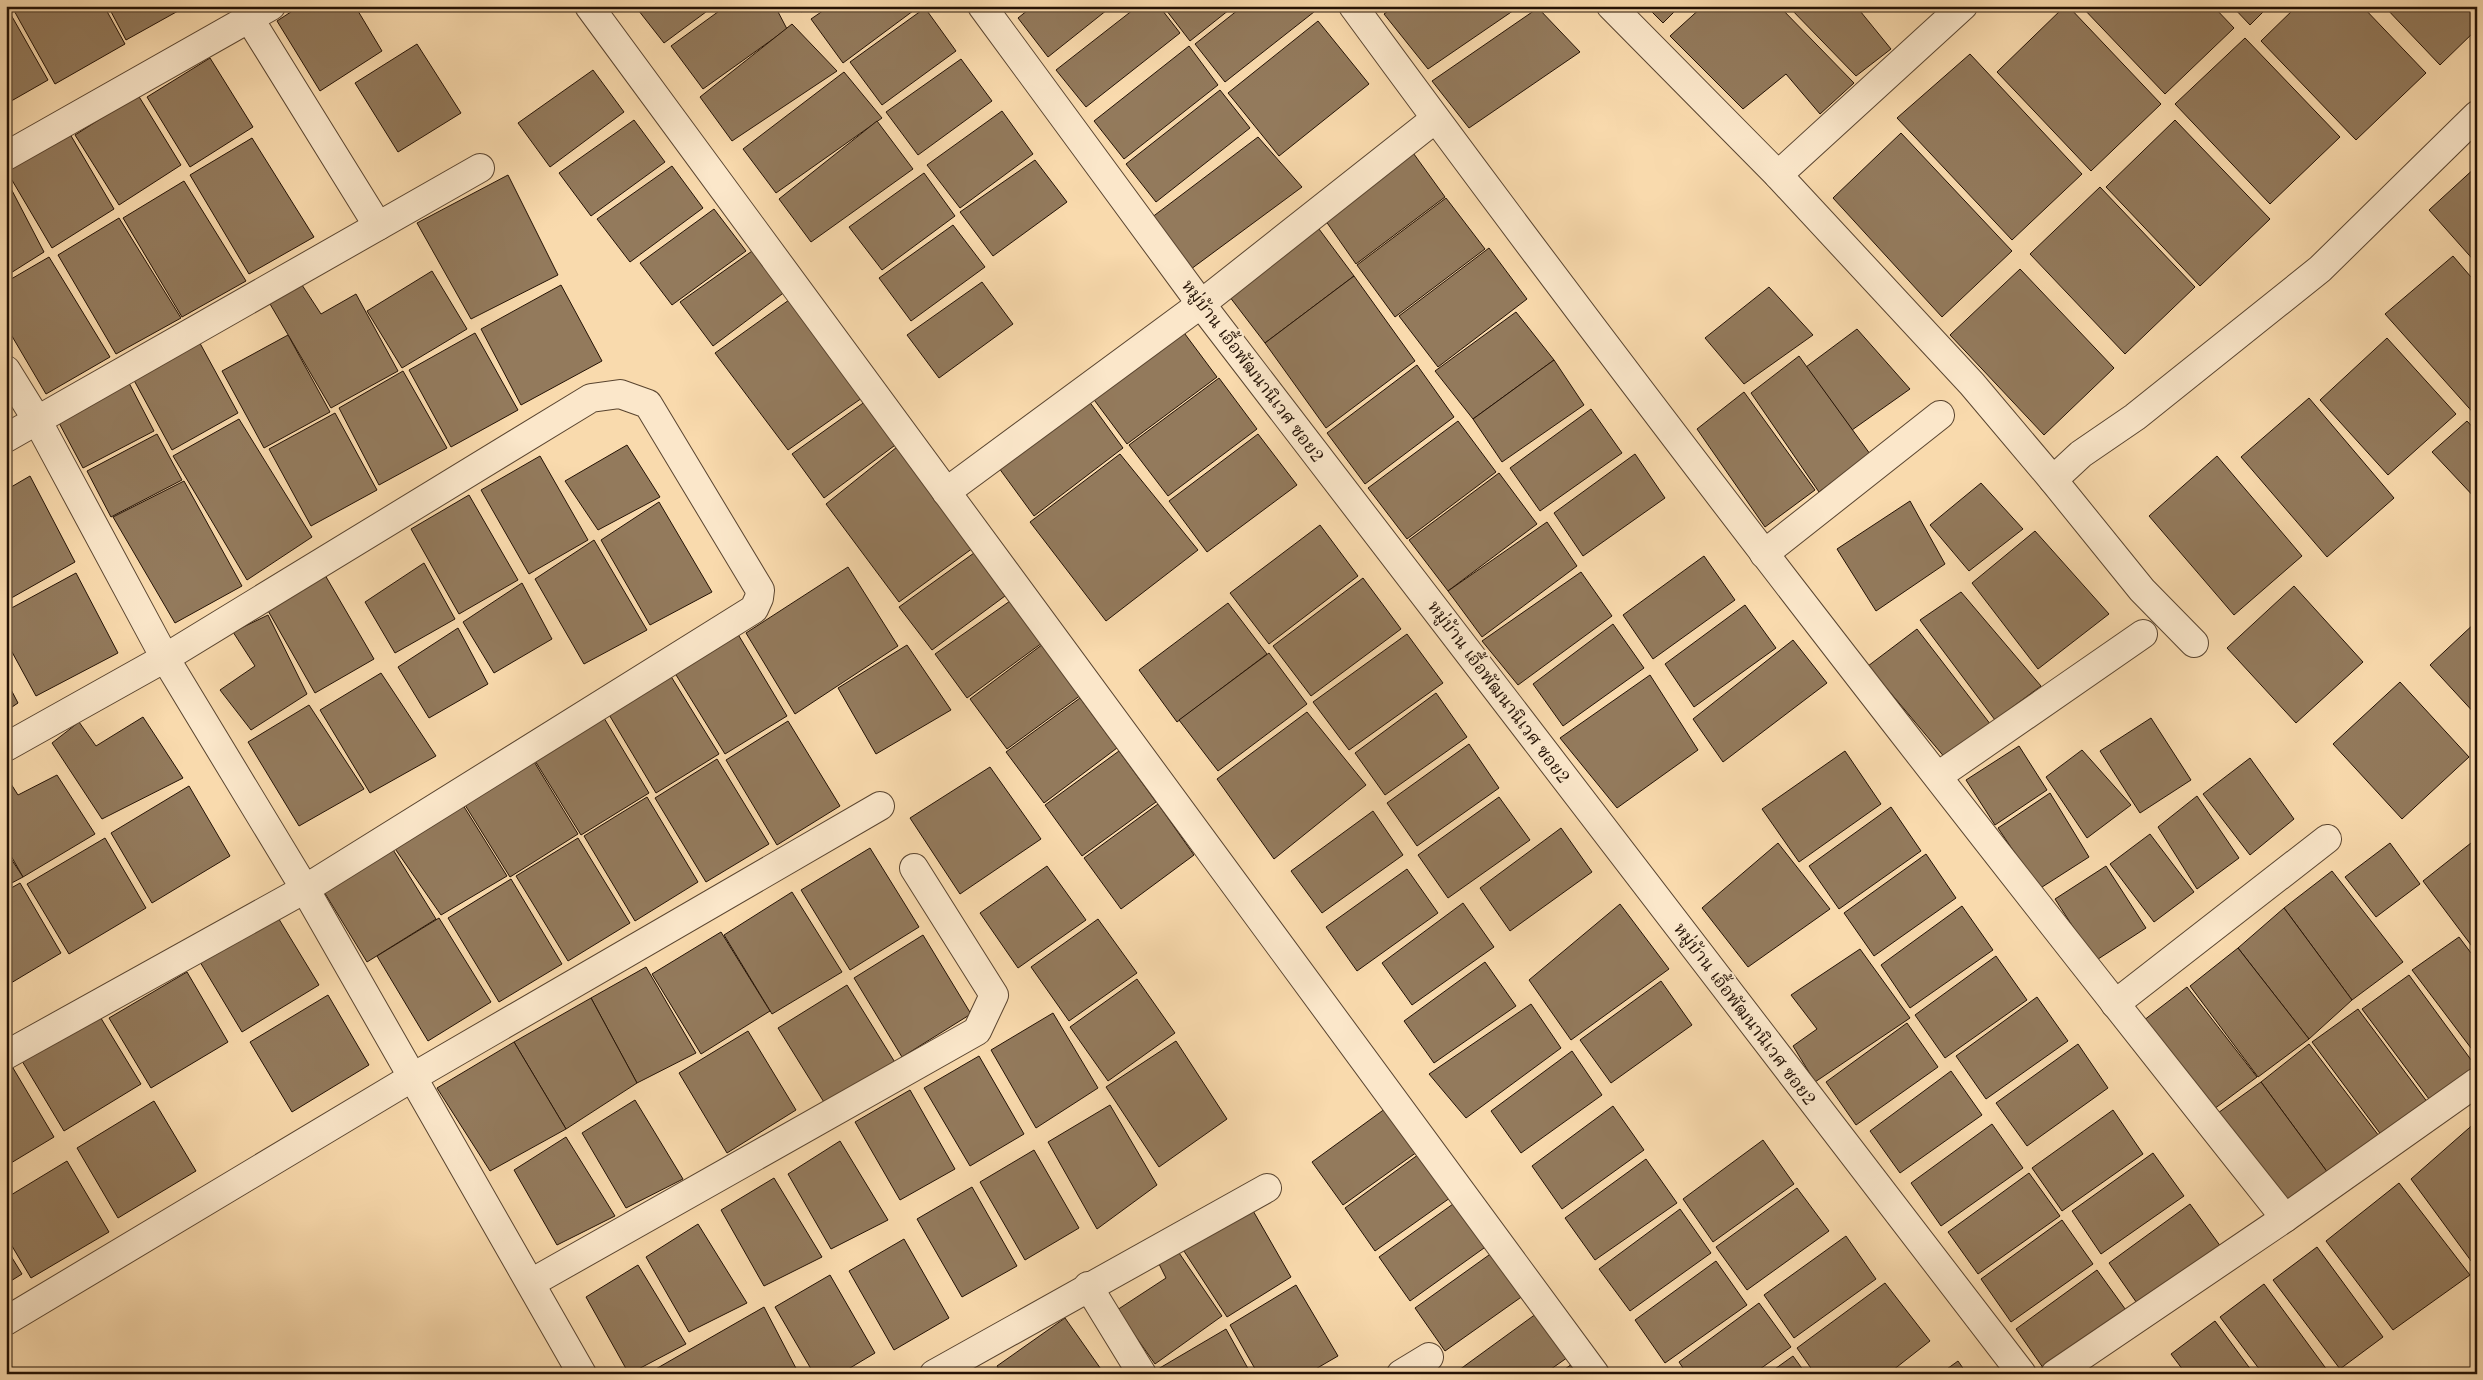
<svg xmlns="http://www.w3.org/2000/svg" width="2483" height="1380" font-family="'Old Standard TT','Noto Serif Thai',serif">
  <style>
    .building { fill: #937a5c; stroke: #241205 }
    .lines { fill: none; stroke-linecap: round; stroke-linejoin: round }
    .minor-casing { stroke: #59442f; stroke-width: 30 }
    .minor { stroke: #fbe7ca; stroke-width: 28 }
    .labels { text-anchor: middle; stroke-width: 4.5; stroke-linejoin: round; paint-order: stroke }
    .street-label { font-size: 18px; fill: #241205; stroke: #fbe7ca }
  </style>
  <rect width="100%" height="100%" fill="#f9daad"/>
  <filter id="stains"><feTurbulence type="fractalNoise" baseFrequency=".004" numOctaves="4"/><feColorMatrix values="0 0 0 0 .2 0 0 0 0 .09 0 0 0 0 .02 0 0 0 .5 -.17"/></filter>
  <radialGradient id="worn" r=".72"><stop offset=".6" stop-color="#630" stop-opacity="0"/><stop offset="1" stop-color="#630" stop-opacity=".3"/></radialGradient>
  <g class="building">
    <path d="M6,6l42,74 -42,24z"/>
    <path d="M14,6h90l21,38 -70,40 -43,-77z"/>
    <path d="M108,6h79l-61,34z"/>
    <path d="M300,6h55l27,45 -62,40 -43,-70z"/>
    <path d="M635,6h79l-50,37z"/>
    <path d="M726,6h49l12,23 -84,60 -32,-43z"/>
    <path d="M796,6h13l-8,6z"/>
    <path d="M830,6h86l1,2 -74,55 -32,-44z"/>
    <path d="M1033,6h79l-64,51 -30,-39z"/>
    <path d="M1138,6h21l21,27 -94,74 -30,-37z"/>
    <path d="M1163,6h71l-44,35z"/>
    <path d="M1243,6l76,2 -94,74 -30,-38z"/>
    <path d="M1395,6h125l-92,63 -44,-55z"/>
    <path d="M1646,6h34l-17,17z"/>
    <path d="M1703,6h76l75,77 -34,31 -34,-40 -43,35 -73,-73z"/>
    <path d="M1788,6h68l35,43 -35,27z"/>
    <path d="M2065,6h3l93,98 -70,67 -94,-99z"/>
    <path d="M2081,6h132l21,22 -69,66z"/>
    <path d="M2232,6h37l-19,19z"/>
    <path d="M2297,6h65l64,67 -70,67 -95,-99z"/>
    <path d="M2384,6h93v23l-37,36z"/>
    <path d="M925,8l31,43 -74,54 -32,-43z"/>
    <path d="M1538,8l42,44 -111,76 -37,-47z"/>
    <path d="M1318,21l51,63 -90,72 -51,-63z"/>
    <path d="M792,24l45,47 -105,70 -32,-44z"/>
    <path d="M2245,38l95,99 -70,67 -95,-100z"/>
    <path d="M417,44l44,69 -63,39 -43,-69z"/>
    <path d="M1189,46l29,39 -94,74 -30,-38z"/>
    <path d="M1970,54l112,120 -70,66 -115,-122z"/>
    <path d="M210,58l43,69 -63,40 -43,-70z"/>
    <path d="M961,59l31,42 -74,54 -32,-43z"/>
    <path d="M593,70l31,42 -74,55 -32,-44z"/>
    <path d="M844,72l38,46 -106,75 -33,-44z"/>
    <path d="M1220,90l30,38 -94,74 -30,-38z"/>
    <path d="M138,95l43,70 -62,40 -44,-70z"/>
    <path d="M1002,111l31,43 -73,54 -33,-43z"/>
    <path d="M634,120l31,42 -74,54 -32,-43z"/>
    <path d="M2175,120l95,99 -70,67 -94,-99z"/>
    <path d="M877,121l36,48 -102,73 -32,-43z"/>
    <path d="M67,129l47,80 -62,39 -46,-78v-4z"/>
    <path d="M1901,133l111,118 -70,66 -109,-119z"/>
    <path d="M1258,137l44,50 -115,85 -36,-54z"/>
    <path d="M252,138l62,99 -65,37 -59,-99z"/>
    <path d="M1411,150l34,47 -89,67 -33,-47z"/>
    <path d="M1035,160l32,42 -74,54 -33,-44z"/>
    <path d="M672,166l31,42 -73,54 -33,-43z"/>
    <path d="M2477,166v98l-48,-54z"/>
    <path d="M924,173l31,43 -73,54 -33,-43z"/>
    <path d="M508,175l50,100 -87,44 -54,-96z"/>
    <path d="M6,179l38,73 -38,24z"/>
    <path d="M184,181l62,100 -64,36 -59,-99z"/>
    <path d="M2100,187l95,100 -70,67 -95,-100z"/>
    <path d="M1446,198l39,51 -90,68 -38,-52z"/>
    <path d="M714,209l32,42 -74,54 -32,-42z"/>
    <path d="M119,218l62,100 -65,36 -58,-99z"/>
    <path d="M953,225l32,42 -74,54 -32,-43z"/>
    <path d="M1316,225l38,51 -89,67 -39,-51z"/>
    <path d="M1489,248l38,51 -89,68 -39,-51z"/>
    <path d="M755,249l31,42 -73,55 -33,-44z"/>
    <path d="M2453,256l24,28v133l-92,-103z"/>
    <path d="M49,257l61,100 -64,37 -40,-68v-44z"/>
    <path d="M2020,269l94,99 -70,67 -94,-100z"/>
    <path d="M432,271l35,58 -65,39 -35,-57z"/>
    <path d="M1354,276l61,85 -89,67 -61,-85z"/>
    <path d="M982,282l31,42 -74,54 -32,-43z"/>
    <path d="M302,285l19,29 35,-20 42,77 -67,37 -61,-104z"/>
    <path d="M561,285l41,76 -81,44 -40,-76z"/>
    <path d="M1769,287l44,48 -69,49 -39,-46z"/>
    <path d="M789,300l73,98 -74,52 -73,-97z"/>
    <path d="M1516,312l38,48 -81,59 -38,-48z"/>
    <path d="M1179,326l38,51 -90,67 -38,-51z"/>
    <path d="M1857,329l53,60 -58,41 -46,-63z"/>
    <path d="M475,333l43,77 -67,37 -42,-77z"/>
    <path d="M288,335l42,77 -66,36 -42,-77z"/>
    <path d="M196,336l42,77 -66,37 -42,-77z"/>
    <path d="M2387,338l69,76 -68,61 -68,-75z"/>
    <path d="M1799,356l71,98 -51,38 -68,-99z"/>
    <path d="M1554,360l30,45 -82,57 -29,-43z"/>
    <path d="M1417,365l37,52 -89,67 -38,-51z"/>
    <path d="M403,371l44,77 -68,37 -40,-77z"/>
    <path d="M1219,378l38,51 -89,67 -39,-51z"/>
    <path d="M129,383l25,48 -71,37 -25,-47z"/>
    <path d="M1744,392l71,98 -50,37 -68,-98z"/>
    <path d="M1086,397l37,51 -89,68 -38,-52z"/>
    <path d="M2309,398l85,100 -67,59 -86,-100z"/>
    <path d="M866,401l32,42 -74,55 -32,-44z"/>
    <path d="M1591,409l31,44 -82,58 -30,-43z"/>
    <path d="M335,413l42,77 -66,36 -42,-77z"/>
    <path d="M239,419l73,118 -65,43 -74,-124z"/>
    <path d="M1458,421l38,51 -89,67 -39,-51z"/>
    <path d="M2467,421l10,11v68l-45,-48z"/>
    <path d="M157,434l25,46 -71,37 -24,-46z"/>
    <path d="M1258,434l39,51 -90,67 -38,-51z"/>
    <path d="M627,445l33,52 -62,33 -33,-49z"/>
    <path d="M897,447l76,101 -74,54 -73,-98z"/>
    <path d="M1120,454l78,96 -92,71 -76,-99z"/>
    <path d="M1635,454l30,44 -82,58 -29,-43z"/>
    <path d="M540,456l48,84 -59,34 -48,-84z"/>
    <path d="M2217,456l85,100 -68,59 -85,-99z"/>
    <path d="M1499,473l38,51 -89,67 -39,-51z"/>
    <path d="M30,476l45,86 -69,39v-111z"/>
    <path d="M184,481l58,105 -67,37 -62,-106z"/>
    <path d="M1981,483l42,46 -54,42 -39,-46z"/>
    <path d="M469,495l49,85 -59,34 -48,-85z"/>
    <path d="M1910,501l35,63 -69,47 -39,-62z"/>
    <path d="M659,502l53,90 -62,33 -49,-85z"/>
    <path d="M1547,522l30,44 -95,71 -34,-46z"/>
    <path d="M1320,525l38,51 -89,68 -39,-51z"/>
    <path d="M2035,531l74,83 -71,55 -66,-86z"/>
    <path d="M594,540l53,90 -63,34 -49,-85z"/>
    <path d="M974,553l31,43 -73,54 -33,-43z"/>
    <path d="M1704,556l31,44 -82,59 -30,-44z"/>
    <path d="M424,563l31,56 -60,34 -30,-51z"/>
    <path d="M848,567l50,79 -103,68 -49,-81z"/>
    <path d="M1581,572l31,44 -94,69 -36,-44z"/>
    <path d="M76,573l42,80 -82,43 -30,-55v-30z"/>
    <path d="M325,575l49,84 -59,34 -48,-84z"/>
    <path d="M1363,578l38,51 -90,67 -38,-50z"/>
    <path d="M522,583l30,56 -58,34 -31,-51z"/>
    <path d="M2294,586l69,76 -67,61 -69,-75z"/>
    <path d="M1961,592l80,94 -46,34 -75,-100z"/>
    <path d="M1010,601l32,42 -75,55 -32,-44z"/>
    <path d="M1228,603l39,51 -90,68 -38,-52z"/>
    <path d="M1745,605l31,43 -82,59 -29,-43z"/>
    <path d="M268,615l39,79 -56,36 -31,-40 35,-24 -22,-34z"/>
    <path d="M2477,621v95l-47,-51z"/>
    <path d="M1613,624l31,44 -81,58 -30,-42z"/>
    <path d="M458,628l30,56 -59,34 -31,-51z"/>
    <path d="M1917,629l74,96 -45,34 -78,-93z"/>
    <path d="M736,631l51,85 -62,38 -52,-84z"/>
    <path d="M1407,634l36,49 -94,67 -36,-48z"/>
    <path d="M1793,640l34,43 -104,79 -30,-43z"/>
    <path d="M1043,644l38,51 -74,54 -37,-50z"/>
    <path d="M907,645l44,65 -75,44 -38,-66z"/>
    <path d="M1269,653l38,51 -89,67 -39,-51z"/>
    <path d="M667,670l52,84 -63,39 -51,-85z"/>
    <path d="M381,673l55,83 -66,37 -50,-83z"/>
    <path d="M1650,675l48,75 -81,58 -57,-70z"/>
    <path d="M6,680l12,23 -12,8z"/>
    <path d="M2400,682l69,75 -67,62 -69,-75z"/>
    <path d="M1436,693l31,44 -82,58 -30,-42z"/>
    <path d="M1080,698l37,50 -73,55 -38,-51z"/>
    <path d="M309,705l55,84 -65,37 -51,-84z"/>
    <path d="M1307,712l59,73 -92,74 -57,-80z"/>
    <path d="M601,713l48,80 -68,42 -49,-79z"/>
    <path d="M143,717l40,61 -81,41 -50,-76 27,-21 17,24z"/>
    <path d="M2151,718l40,62 -51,33 -40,-62z"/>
    <path d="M788,721l52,85 -63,39 -51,-85z"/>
    <path d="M1469,744l30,44 -82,58 -30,-43z"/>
    <path d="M2019,746l28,44 -52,35 -29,-45z"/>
    <path d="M2082,750l49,55 -44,33 -41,-61z"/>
    <path d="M1119,751l37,51 -74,54 -37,-51z"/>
    <path d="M1845,751l36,53 -82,58 -37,-53z"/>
    <path d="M530,755l48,79 -68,43 -50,-80z"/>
    <path d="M2250,758l44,61 -44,36 -47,-61z"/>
    <path d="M717,759l52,85 -63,38 -51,-84z"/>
    <path d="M990,767l51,72 -81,55 -50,-76z"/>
    <path d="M57,775l38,59 -72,43 -17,-30v-71l12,19z"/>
    <path d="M189,786l41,70 -78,47 -41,-70z"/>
    <path d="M2050,793l39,64 -50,32 -41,-61z"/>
    <path d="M2197,796l42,62 -42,31 -39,-62z"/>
    <path d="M458,797l49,79 -66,39 -52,-75z"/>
    <path d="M647,797l51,85 -63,39 -51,-85z"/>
    <path d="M1499,797l31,43 -82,58 -30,-43z"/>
    <path d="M1158,804l36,51 -73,54 -37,-51z"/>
    <path d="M1891,807l30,44 -82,58 -30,-43z"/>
    <path d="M1373,811l30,44 -81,58 -31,-42z"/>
    <path d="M1561,828l31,44 -82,59 -30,-43z"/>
    <path d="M2150,834l44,58 -40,30 -44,-58z"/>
    <path d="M105,838l41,70 -77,46 -42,-70z"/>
    <path d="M578,838l52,85 -62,38 -52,-85z"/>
    <path d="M387,840l49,79 -69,43 -49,-80z"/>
    <path d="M1778,843l52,66 -82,58 -46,-59z"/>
    <path d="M2390,843l30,41 -44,33 -31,-40z"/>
    <path d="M2471,843l6,7v103l-54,-72z"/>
    <path d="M870,848l49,79 -69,43 -49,-80z"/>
    <path d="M6,851l17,26 -17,9z"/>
    <path d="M1926,854l30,44 -82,58 -30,-43z"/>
    <path d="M1047,866l39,54 -68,48 -38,-55z"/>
    <path d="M2106,866l40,62 -51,33 -40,-62z"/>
    <path d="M1407,869l31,44 -81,58 -31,-44z"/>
    <path d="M2332,871l71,91 -51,38 -68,-92z"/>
    <path d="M511,879l51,85 -63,38 -51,-84z"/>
    <path d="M20,883l41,70 -55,33v-95z"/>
    <path d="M792,892l50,80 -70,42 -48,-79z"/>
    <path d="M1463,903l31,44 -82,58 -30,-42z"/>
    <path d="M1620,904l49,65 -98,71 -42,-60z"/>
    <path d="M1962,906l31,44 -83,58 -29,-43z"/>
    <path d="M2284,908l68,92 -43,39 -71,-91z"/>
    <path d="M277,916l42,69 -77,47 -42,-70z"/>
    <path d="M439,918l52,84 -63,39 -51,-85z"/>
    <path d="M1098,919l39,54 -68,48 -38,-54z"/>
    <path d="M721,932l49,79 -69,43 -49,-80z"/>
    <path d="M923,935l48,79 -69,43 -48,-79z"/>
    <path d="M2459,937l18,24v95l-65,-86z"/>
    <path d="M2238,948l71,91 -51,38 -68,-91z"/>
    <path d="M1860,949l50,69 -95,64 -22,-36 24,-17 -26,-34z"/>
    <path d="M1996,956l31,44 -82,58 -30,-43z"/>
    <path d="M1485,962l31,44 -82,57 -30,-42z"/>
    <path d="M646,967l50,86 -59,30 -46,-85z"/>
    <path d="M187,972l41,70 -77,46 -42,-70z"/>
    <path d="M2409,975l68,93 -45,35 -70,-94z"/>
    <path d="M1137,979l38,54 -67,48 -38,-54z"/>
    <path d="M1661,981l31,44 -81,58 -31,-43z"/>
    <path d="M847,985l49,79 -69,43 -49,-79z"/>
    <path d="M2187,987l70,90 -51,38 -67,-91z"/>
    <path d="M328,995l41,70 -77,47 -42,-70z"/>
    <path d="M2037,997l31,44 -82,58 -30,-43z"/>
    <path d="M591,998l46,85 -71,46 -52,-87z"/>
    <path d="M1531,1004l30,44 -95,70 -37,-44z"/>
    <path d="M2358,1009l70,94 -46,33 -70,-94z"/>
    <path d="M1053,1013l45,75 -62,40 -45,-78z"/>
    <path d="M99,1015l42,69 -77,47 -42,-70z"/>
    <path d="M1907,1023l31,44 -82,58 -30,-43z"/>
    <path d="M748,1031l48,79 -69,43 -48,-80z"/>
    <path d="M1176,1041l51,78 -68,48 -53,-80z"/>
    <path d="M514,1042l52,87 -76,42 -53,-83z"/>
    <path d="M2078,1044l30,44 -81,58 -31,-43z"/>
    <path d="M2309,1044l70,92 -51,37 -67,-91z"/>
    <path d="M1572,1051l30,44 -81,58 -30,-42z"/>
    <path d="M979,1056l45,78 -54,32 -46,-78z"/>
    <path d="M13,1068l41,69 -48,29v-94z"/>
    <path d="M1951,1071l31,44 -82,58 -30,-42z"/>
    <path d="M2261,1082l67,91 -48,36 -69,-91z"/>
    <path d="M910,1090l45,79 -55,31 -45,-78z"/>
    <path d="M635,1100l48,79 -57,29 -44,-75z"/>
    <path d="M154,1101l42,70 -78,47 -41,-70z"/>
    <path d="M1393,1103l31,44 -81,58 -31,-43z"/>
    <path d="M1110,1105l47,80 -60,44 -49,-87z"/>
    <path d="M1613,1106l31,44 -82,59 -30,-43z"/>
    <path d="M2113,1110l30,44 -81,57 -30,-43z"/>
    <path d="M2477,1121v148l-66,-90z"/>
    <path d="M1992,1124l31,44 -82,58 -30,-43z"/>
    <path d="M566,1137l49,79 -58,29 -43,-75z"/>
    <path d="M1763,1140l31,44 -81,58 -30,-43z"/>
    <path d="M840,1141l48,79 -57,29 -43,-75z"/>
    <path d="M1426,1149l31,44 -82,58 -30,-43z"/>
    <path d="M1034,1150l45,78 -54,32 -45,-78z"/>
    <path d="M2153,1153l31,43 -83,58 -29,-43z"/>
    <path d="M1646,1159l31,44 -82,57 -30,-42z"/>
    <path d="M67,1161l42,71 -78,46 -25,-42v-38z"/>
    <path d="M2029,1173l31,43 -82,58 -30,-42z"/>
    <path d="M774,1178l48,79 -58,29 -43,-76z"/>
    <path d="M2399,1183l71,92 -77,55 -67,-89z"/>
    <path d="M972,1187l45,79 -55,31 -45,-78z"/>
    <path d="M1797,1188l32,43 -82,59 -31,-43z"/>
    <path d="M1460,1199l31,44 -81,58 -31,-44z"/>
    <path d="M2190,1204l31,43 -82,59 -30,-43z"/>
    <path d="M1252,1209l39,68 -64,40 -47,-72z"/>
    <path d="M1680,1209l31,44 -81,58 -31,-42z"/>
    <path d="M2062,1220l31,44 -82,58 -30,-43z"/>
    <path d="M698,1224l49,79 -58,29 -43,-75z"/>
    <path d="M1846,1236l30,43 -82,59 -30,-43z"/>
    <path d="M904,1239l45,79 -55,32 -45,-79z"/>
    <path d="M1175,1247l47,69 -67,48 -38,-54 49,-32 -11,-22z"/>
    <path d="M2317,1247l66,90 -43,32 -67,-89z"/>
    <path d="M6,1248l16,26 -16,10z"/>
    <path d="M1496,1250l31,43 -82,58 -30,-43z"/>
    <path d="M1716,1261l31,44 -82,58 -30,-43z"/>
    <path d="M638,1265l48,79 -57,30 -43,-77z"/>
    <path d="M2097,1270l31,43 -82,59 -30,-43z"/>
    <path d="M830,1275l45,78 -35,21h-26l-39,-67z"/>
    <path d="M1885,1283l45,58 -42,33h-73l-18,-26z"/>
    <path d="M2264,1284l66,90h-67l-43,-57z"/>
    <path d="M1296,1285l42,71 -31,18h-49l-28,-49z"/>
    <path d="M1759,1303l32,44 -38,27h-66l-8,-12z"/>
    <path d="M764,1307l35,67h-152z"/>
    <path d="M1540,1311l31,44 -27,19h-82l-3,-4z"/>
    <path d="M1065,1318l38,54 -101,2 -5,-8z"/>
    <path d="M2215,1321l39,53h-68l-15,-20z"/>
    <path d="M1226,1329l25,45h-90l-3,-5z"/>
    <path d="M1793,1356l13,18h-38z"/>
    <path d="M1579,1359l10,15h-31z"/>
    <path d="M1958,1361l9,13h-27z"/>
  </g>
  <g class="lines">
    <g class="minor-casing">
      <g id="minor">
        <path d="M589,6l1006,1368"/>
        <path d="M982,6l219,298 821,1070"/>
        <path d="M1353,6c301,411 615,813 932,1212"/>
        <path d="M1611,6l167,169 194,209 81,96 28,-26 54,-37 185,-148 157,-154"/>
        <path d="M249,18l129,208"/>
        <path d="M6,156l265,-150"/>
        <path d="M1778,175l185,-169"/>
        <path d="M6,370l31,50 128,238 140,231 277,485"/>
        <path d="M6,438l474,-270"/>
        <path d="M2053,480l89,110 52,53"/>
        <path d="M946,492l255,-188 234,-185"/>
        <path d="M1764,554l176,-139"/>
        <path d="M6,747l159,-89 426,-260 29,-4 28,10 112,186 -1,8 -5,11 -449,280 -299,166"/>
        <path d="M1938,776l205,-142"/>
        <path d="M2115,1004l212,-165"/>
        <path d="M531,1283l446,-252 17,-36 -80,-127"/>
        <path d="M1088,1286l54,88"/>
        <path d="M6,1321l407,-244 467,-271"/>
        <path d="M934,1374l333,-186"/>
        <path d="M1401,1374l28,-17"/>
        <path d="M2055,1374l230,-156 192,-136"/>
      </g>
    </g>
    <use href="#minor" class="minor"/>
  </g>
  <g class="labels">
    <g class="street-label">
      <text transform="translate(1253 371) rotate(53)" y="6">หมู่บ้าน เอื้อพัฒนานิเวศ ซอย2</text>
      <text transform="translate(1499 692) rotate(53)" y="6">หมู่บ้าน เอื้อพัฒนานิเวศ ซอย2</text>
      <text transform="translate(1745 1014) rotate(53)" y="6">หมู่บ้าน เอื้อพัฒนานิเวศ ซอย2</text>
    </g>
  </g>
  <rect width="2483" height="1380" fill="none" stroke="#f9daad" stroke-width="25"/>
  <rect x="8" y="8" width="2468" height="1365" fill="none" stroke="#241205" stroke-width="2.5"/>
  <rect x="12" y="12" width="2458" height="1355" fill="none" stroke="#241205"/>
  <rect width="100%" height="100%" filter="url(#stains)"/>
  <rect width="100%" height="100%" fill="url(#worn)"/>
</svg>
